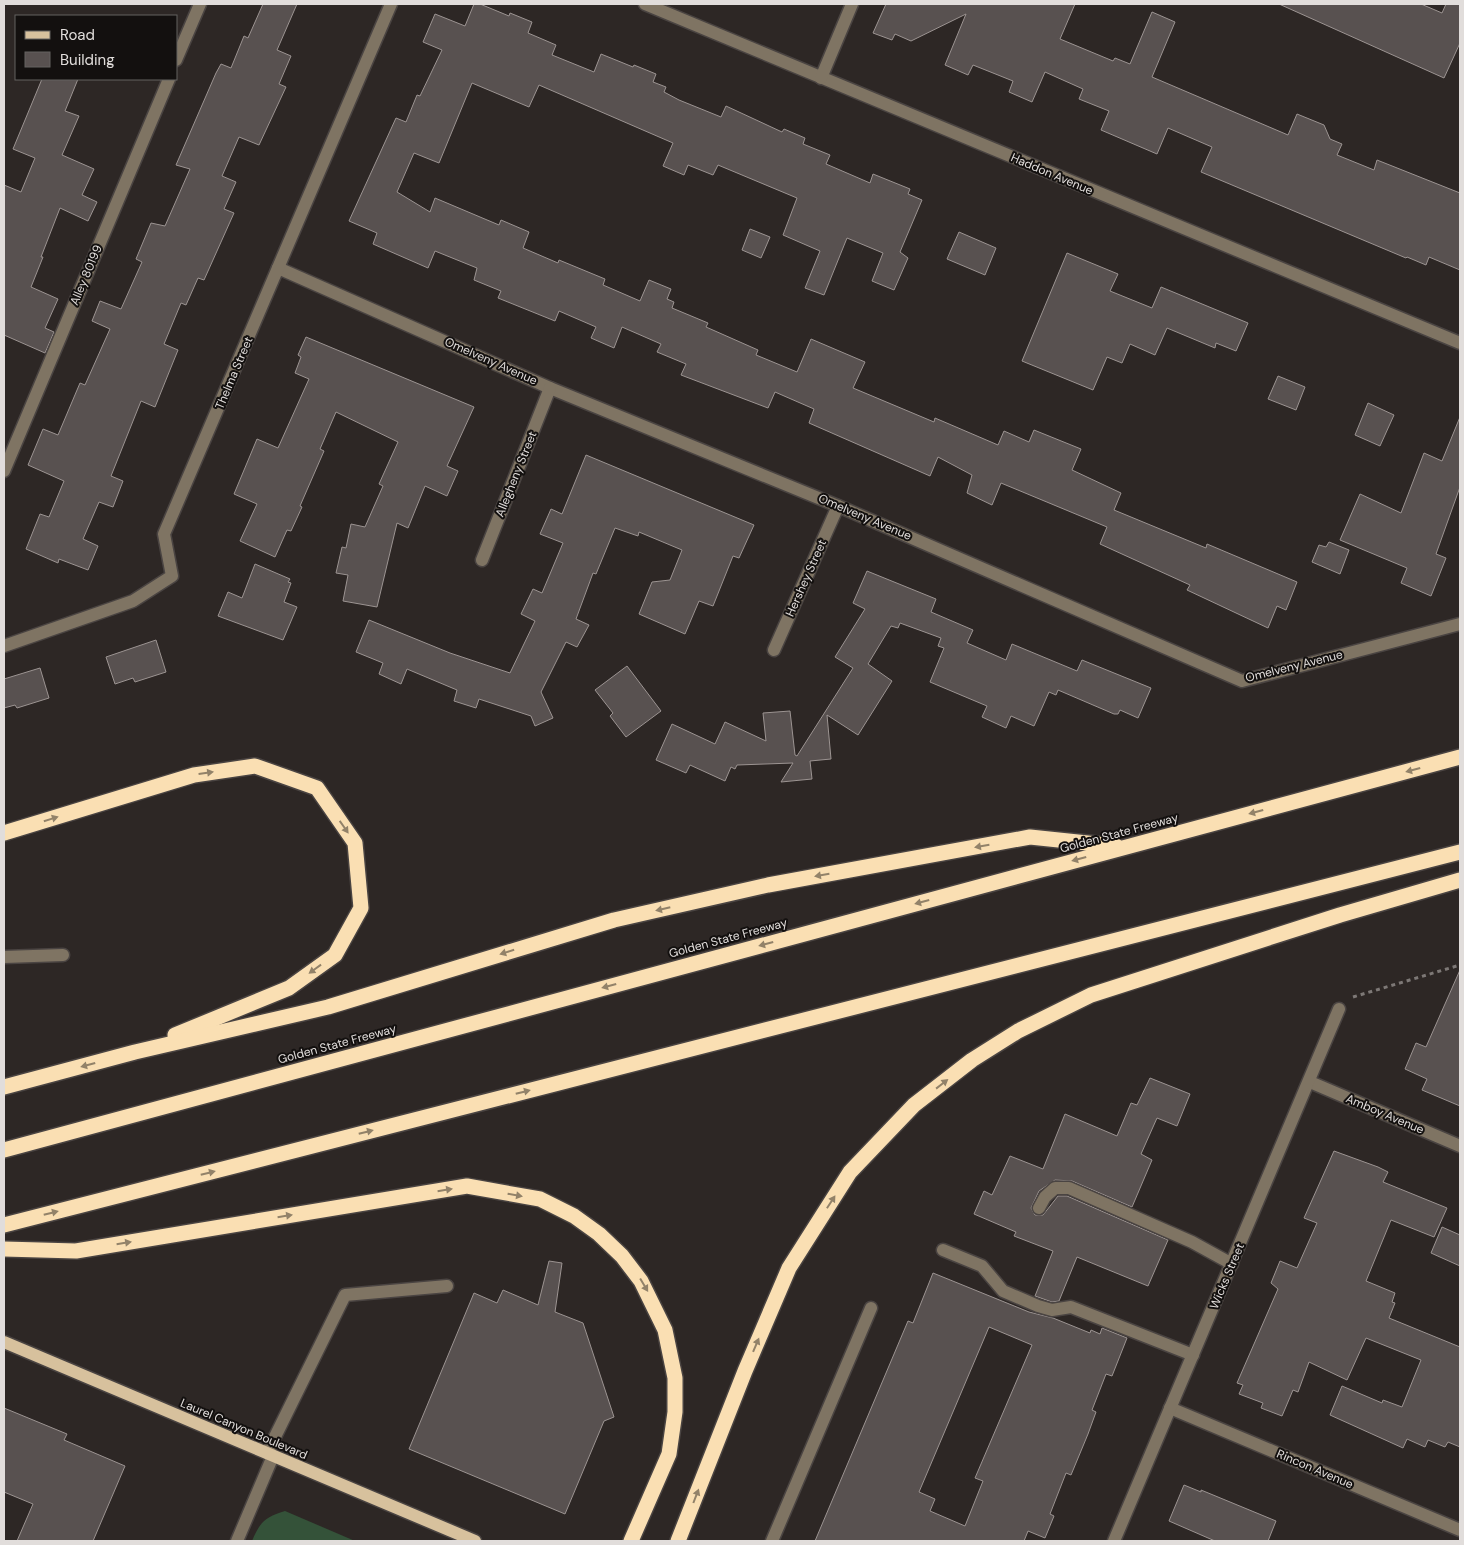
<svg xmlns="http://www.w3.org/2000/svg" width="1464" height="1545" font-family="'DM Sans',sans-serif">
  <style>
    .green { fill: #345239 }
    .building { fill: #585150; stroke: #9c9492; fill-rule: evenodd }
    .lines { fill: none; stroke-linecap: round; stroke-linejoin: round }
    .minor-casing { stroke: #4a4442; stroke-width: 15 }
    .major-casing { stroke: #4a4442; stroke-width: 15 }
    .highway-casing { stroke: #4a4442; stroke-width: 18 }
    .path { stroke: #7d7876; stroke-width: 3; stroke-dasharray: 4 4; stroke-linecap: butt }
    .minor { stroke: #7f7463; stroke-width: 12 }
    .major { stroke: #d7c19d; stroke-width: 12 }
    .highway { stroke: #fadfb3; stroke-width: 15 }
    .oneway { fill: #928269 }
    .labels { text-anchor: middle; stroke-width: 4; stroke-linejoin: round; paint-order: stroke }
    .street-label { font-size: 12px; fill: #e1dddb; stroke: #13100f }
  </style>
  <rect width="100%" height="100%" fill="#2d2725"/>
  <path class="green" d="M285,1511l70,30h-103c8,-19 13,-24 33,-30z"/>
  <g class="building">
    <path d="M263,4h34l-20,46 14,6 -12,28 7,3 -27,58 -20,-8 -17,39 14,6 -12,27 10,4 -30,67 -6,-2 -12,27 -5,-2 -17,41 14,6 -23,57 -14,-6 -30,75 12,5 -10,26 -14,-5 -16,37 15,7 -10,24 -29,-11 -1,4 -32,-14 14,-35 9,3 15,-36 -36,-16 15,-36 15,6 22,-52 5,2 25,-56 -18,-8 8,-20 21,8 21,-47 -6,-3 15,-36 14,3 25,-57 -14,-4 40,-92 5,-9 10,4 13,-32 4,2z"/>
    <path d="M474,4h6l29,12 1,-3 22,9 -4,11 28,12 -4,10 42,17 7,-18 32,13 1,-2 22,9 -3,8 13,5 -2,5 15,8 42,17 5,-11 56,26 2,-3 21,9 -2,6 27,11 -4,9 44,19 3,-9 37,15 -2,5 14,6 -22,52 8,6 -14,32 -22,-9 11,-28 -36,-15 -23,57 -19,-7 15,-37 -37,-16 14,-37 -79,-33 -5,10 -25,-10 -4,10 -21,-9 10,-23 -134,-58 -10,22 -57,-24 -33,80 -25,-10 -17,39 33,20 5,-14 64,27 2,-5 28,12 -6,16 35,15 1,-3 46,19 -2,6 37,16 9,-21 22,9 -4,10 7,3 -2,6 36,15 -2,4 52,23 -2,5 41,17 14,-33 54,23 -12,26 81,34 1,-4 63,27 6,-14 25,11 5,-12 47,19 -9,21 49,23 -7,17 92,38 1,-4 90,38 -11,28 -9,-4 -9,22 -81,-38 3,-5 -90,-41 7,-17 -106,-44 -9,22 -25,-12 5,-18 -34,-18 -8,19 -121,-53 5,-14 -39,-17 -7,16 -87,-33 5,-11 -29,-12 4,-8 -39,-17 -8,21 -23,-10 5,-11 -37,-16 -4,10 -57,-23 3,-7 -27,-11 3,-12 -42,-17 -7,17 -55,-24 4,-11 -28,-12 47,-103 10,4 11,-27 3,1 22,-46 -19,-8 12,-28 30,12z"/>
    <path d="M886,4h189l-15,35 53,22 2,-3 15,6 22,-52 23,10 -23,55 136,58 9,-21 27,11 6,14 12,5 -5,11 37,15 3,-10 83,33v77l-31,-13 -3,8 -19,-8 -1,1 -205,-86 11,-25 -44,-19 -11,26 -56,-24 8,-19 -30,-12 4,-10 -38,-17 -13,30 -23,-10 4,-11 -40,-16 -5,10 -23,-10 21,-51 -55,27 -16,-7 -3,6 -19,-7z"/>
    <path d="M1279,4h142l21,9 4,-9h14v39l-16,35z"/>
    <path d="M42,79h36l-13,32 14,5 -17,39 32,14 -12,26 15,7 -9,19 -28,-13 -19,49h2l-12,30 27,12 -13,29 9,4 -9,21 -41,-18v-150l17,7 14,-34 -22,-9z"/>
    <path d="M750,229l20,8 -9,21 -19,-8z"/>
    <path d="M959,232l37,16 -11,27 -38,-16z"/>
    <path d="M1067,253l51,21 -8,17 42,17 9,-21 87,36 -12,28 -20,-8 -1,5 -48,-20 -12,27 -25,-11 -8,19 -15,-6 -14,33 -71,-29z"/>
    <path d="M306,337l168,70 -27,59 11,5 -11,25 -22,-10 -17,42 -11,-5 -20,84 -34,-6 5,-26 -12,-2 6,-26 4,1 5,-24 14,3 18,-41 -4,-2 19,-42 -62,-30 -16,37 4,2 -24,55 2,1 -11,24 -4,-1 -12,27 -35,-16 17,-37 -23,-10 23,-55 21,9 31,-69 -14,-6 6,-16 -3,-2z"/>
    <path d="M1278,376l27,11 -9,23 -28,-11z"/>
    <path d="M1368,403l26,12 -14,31 -25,-11z"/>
    <path d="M1460,417v70l-24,67 10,4 -15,38 -30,-13 6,-15 -67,-28 20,-46 41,19 23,-60 18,8z"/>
    <path d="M586,455l168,70 -15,33 -6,-2 -20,50 -14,-5 -14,33 -46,-20 13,-32 18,-2 12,-30 -43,-18 -1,4 -23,-8 -19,46 -3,-1 -17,46 13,6 -12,22 -11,-5 -25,50 12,26 -18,8 -4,-10 -52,-17 -3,9 -22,-7 3,-11 -50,-21 -6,15 -22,-10 4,-11 -27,-11 13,-32 81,33 60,20 25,-52 -14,-7 12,-25 9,4 21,-50 -23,-9 11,-25 11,5z"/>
    <path d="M1329,542l20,8 -9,24 -28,-12 7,-17 7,2z"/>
    <path d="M255,564l35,15 -2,3 3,1 -7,19 13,5 -14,33 -65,-24 10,-24 14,6z"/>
    <path d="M867,571l69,28 -5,13 42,18 -6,13 39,17 6,-16 65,27 5,-11 69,28 -13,30 -18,-8 -2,4h-4l-56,-24 -2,5 -7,-3 -15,34 -23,-10 -5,12 -24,-11 5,-11 -57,-24 14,-34 -6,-2 3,-8 -41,-15 -2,5 -7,-2 -23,38 24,17 -34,54 -31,-20 4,44 -21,2 2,18 -31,3 12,-19 -56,2 -2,4 -4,-2 -6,14 -35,-16 -4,8 -30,-13 16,-36 43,20 10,-22 41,19 -3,-28 27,-2 5,44 2,1 56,-88 -18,-11 30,-48 -12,-6z"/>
    <path d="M156,640l10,32 -31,10 -2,-4 -18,6 -9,-27z"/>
    <path d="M627,666l34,45 -35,26 -16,-21 3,-3 -18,-23z"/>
    <path d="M40,668l9,30 -32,10 -2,-3 -11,3v-29z"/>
    <path d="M1460,970v136l-38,-16 5,-11 -22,-10 11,-26 10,4z"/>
    <path d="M1150,1078l40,16 -13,32 -20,-8 -16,36 11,6 -20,47 -60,-26 -17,-1 -16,11 -8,17 4,7h8l15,-19h9l101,44 -20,46 -71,-29 -18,44 -7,1 -17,-6 18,-45 -39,-15 2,-4 -42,-18 10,-23 8,4 18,-39 33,13 22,-55 52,22 14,-33 6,2z"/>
    <path d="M1334,1151l44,16 10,5 -5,10 64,26 -13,29 -43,-17 -25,61 29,12 -3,9 3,1 -6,15 71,29v100l-12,-5 -3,5 -17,-7 -3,7 -18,-8 -4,9 -73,-33 12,-29 40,17 1,-3 19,7 19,-47 -55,-22 -19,42 -38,-18 -11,30 -5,-2 -11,26 -21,-8 2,-5 -24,-9 4,-9 -6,-2 41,-94 -7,-6 9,-22 17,7 20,-45 -13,-5z"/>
    <path d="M1442,1227l18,8v31l-29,-13z"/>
    <path d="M549,1261l13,2 -7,49 28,11 31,94 -10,4 -39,93 -156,-65 65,-156 23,10 6,-13 35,15z"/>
    <path d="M933,1273l96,39 24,6 37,15 1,-3 9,4 2,-6 25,10 -15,38 -6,-2 -14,36 4,2 -8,22 -17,41 -5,-2 -16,41 4,2 -9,22 -17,-7 -4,10h-209l93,-220 5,2zM989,1327l43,18 -57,133 8,3 -18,45 -35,-15 5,-12 -16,-7z"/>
    <path d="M4,1408l63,26 -3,6 61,26 -32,75h-76l16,-37 -29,-12z"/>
    <path d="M1184,1485l17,7v-2l75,31 -8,20h-53l-46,-20z"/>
  </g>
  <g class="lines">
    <g class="minor-casing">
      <g id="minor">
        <path d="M645,4l815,339"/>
        <path d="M176,60l24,-56"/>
        <path d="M821,78l31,-74"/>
        <path d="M278,268l272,120 288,118 404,175 218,-57"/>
        <path d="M4,471l165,-392"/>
        <path d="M482,560l68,-172"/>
        <path d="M4,646l129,-45 39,-25 -8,-42 227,-530"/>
        <path d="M774,650l64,-144"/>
        <path d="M4,957l59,-2"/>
        <path d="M1310,1082l150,64"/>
        <path d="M1039,1208l6,-11 10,-9h14l123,54 40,22"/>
        <path d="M943,1250l39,16 21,25 35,15 14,4 19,-3 122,48"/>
        <path d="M1170,1408l290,122"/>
        <path d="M267,1453l78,-158 102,-9"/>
        <path d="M237,1541l36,-85"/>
        <path d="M772,1541l99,-233"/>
        <path d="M1114,1541l225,-532"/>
      </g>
    </g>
    <g class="major-casing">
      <path id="major" d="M4,1342l471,199"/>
    </g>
    <g class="highway-casing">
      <g id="highway">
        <path d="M4,833l190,-58 61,-9 62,22 38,55 6,65 -26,47 -46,33 -114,47"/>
        <path d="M4,1087l131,-35 193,-45 286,-87 154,-35 262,-48 86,9"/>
        <path d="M4,1150l1456,-393"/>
        <path d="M4,1225l1456,-373"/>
        <path d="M4,1249l72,2 391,-65 73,13 34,17 25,18 23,22 19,25 24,49 10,48v34l-6,42 -38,87"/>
        <path d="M678,1541l67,-170 44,-103 61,-96 64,-67 58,-45 46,-29 73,-36 249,-80 120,-35"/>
      </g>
    </g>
    <path class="path" d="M1353,997l107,-32"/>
    <use href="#minor" class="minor"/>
    <use href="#major" class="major"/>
    <use href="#highway" class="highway"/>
  </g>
  <defs><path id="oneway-solid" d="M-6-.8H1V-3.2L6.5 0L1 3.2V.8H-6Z" transform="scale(1.25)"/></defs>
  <g class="oneway">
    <use href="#oneway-solid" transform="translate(1413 770) rotate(165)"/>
    <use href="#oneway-solid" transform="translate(206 773) rotate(-8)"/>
    <use href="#oneway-solid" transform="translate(1256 812) rotate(165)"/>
    <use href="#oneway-solid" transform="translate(51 819) rotate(-17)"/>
    <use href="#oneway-solid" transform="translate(344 827) rotate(55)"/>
    <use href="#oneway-solid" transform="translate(982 846) rotate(170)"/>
    <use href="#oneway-solid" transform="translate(1079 859) rotate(165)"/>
    <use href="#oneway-solid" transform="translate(822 875) rotate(170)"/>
    <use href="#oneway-solid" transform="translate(922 902) rotate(165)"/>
    <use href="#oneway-solid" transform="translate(663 909) rotate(167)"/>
    <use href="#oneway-solid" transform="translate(766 944) rotate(165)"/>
    <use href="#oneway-solid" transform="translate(507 952) rotate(163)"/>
    <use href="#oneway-solid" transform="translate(315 969) rotate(144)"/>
    <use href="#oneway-solid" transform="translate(609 986) rotate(165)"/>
    <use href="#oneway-solid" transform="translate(88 1065) rotate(165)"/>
    <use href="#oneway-solid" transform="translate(942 1084) rotate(-38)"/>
    <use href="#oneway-solid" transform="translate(523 1092) rotate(-14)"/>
    <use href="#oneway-solid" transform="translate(366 1132) rotate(-14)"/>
    <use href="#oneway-solid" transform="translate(208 1173) rotate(-14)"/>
    <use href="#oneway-solid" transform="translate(445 1190) rotate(-9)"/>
    <use href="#oneway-solid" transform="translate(515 1195) rotate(10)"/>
    <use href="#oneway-solid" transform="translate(831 1202) rotate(-57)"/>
    <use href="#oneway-solid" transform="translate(51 1213) rotate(-14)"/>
    <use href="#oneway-solid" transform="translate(285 1216) rotate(-9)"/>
    <use href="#oneway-solid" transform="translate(124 1243) rotate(-9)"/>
    <use href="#oneway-solid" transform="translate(644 1285) rotate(59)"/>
    <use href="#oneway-solid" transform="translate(756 1345) rotate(-67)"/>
    <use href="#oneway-solid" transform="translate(696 1496) rotate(-69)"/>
  </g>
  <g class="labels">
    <g class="street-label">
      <text transform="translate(1052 174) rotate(23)" y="4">Haddon Avenue</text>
      <text transform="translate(86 275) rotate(-67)" y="4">Alley 80199</text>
      <text transform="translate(491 361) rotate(24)" y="4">Omelveny Avenue</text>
      <text transform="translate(234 373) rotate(-67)" y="4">Thelma Street</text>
      <text transform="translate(516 474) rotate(-68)" y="4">Allegheny Street</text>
      <text transform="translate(865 517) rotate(23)" y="4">Omelveny Avenue</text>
      <text transform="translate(806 578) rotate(-66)" y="4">Hershey Street</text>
      <text transform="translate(1294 666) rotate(-14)" y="4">Omelveny Avenue</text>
      <text transform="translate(1119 833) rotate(-15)" y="4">Golden State Freeway</text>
      <text transform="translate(728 938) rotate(-15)" y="4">Golden State Freeway</text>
      <text transform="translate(337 1044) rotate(-15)" y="4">Golden State Freeway</text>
      <text transform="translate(1385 1114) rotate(23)" y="4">Amboy Avenue</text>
      <text transform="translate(1227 1276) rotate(-67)" y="4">Wicks Street</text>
      <text transform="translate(244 1429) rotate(23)" y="4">Laurel Canyon Boulevard</text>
      <text transform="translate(1315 1469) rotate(23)" y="4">Rincon Avenue</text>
    </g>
  </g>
  <rect width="1464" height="1545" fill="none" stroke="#e1dddb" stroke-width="10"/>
  <rect x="15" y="15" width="162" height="65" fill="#13100f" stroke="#656261"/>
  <rect x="25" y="31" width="25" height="8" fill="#d7c19d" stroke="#656261"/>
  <text x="60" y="40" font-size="15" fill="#e1dddb">Road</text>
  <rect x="25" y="52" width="25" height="15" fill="#585150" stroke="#656261"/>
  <text x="60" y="65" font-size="15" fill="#e1dddb">Building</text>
</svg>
